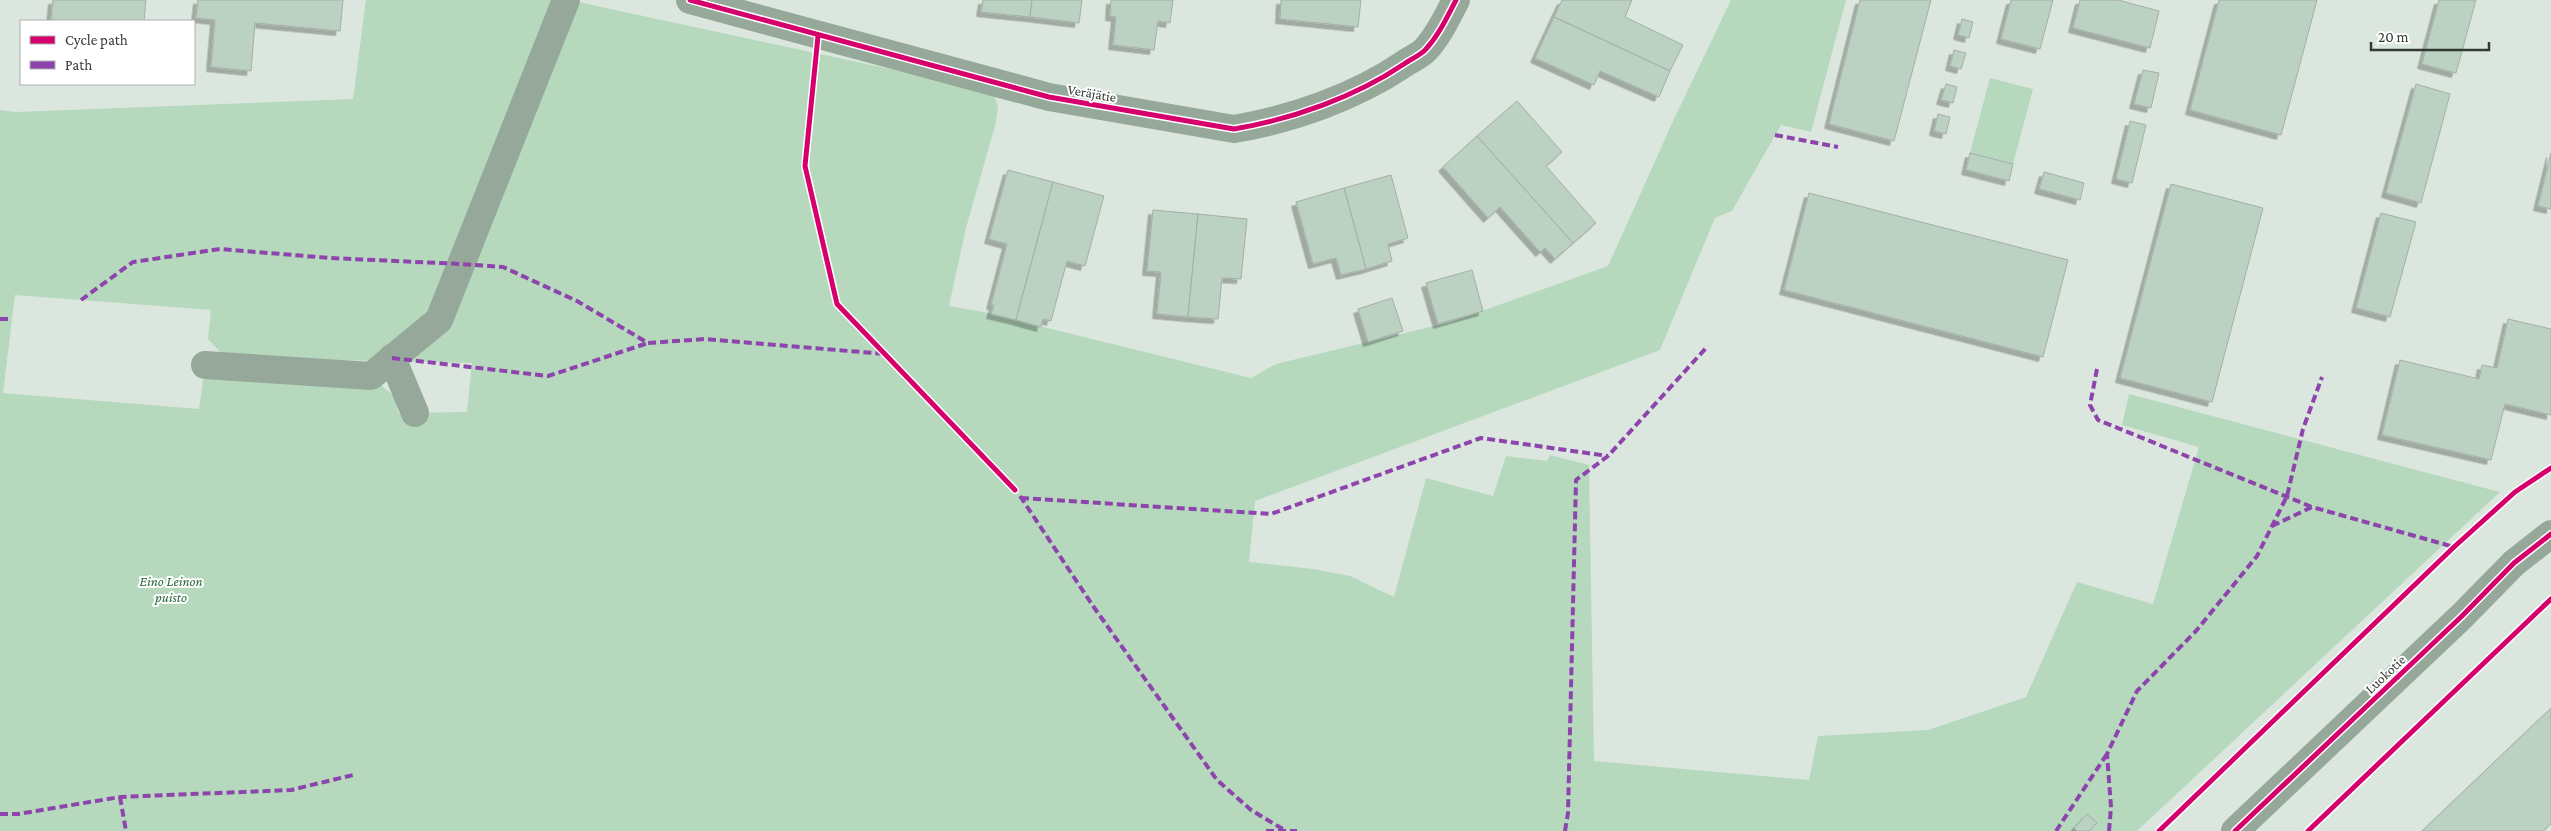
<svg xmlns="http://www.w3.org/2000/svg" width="2551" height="831" font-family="'Crimson Pro',serif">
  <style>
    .green { fill: #b6d9be; fill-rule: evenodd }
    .building { fill: #bbd1c1; stroke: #a5aea7; filter: url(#shadow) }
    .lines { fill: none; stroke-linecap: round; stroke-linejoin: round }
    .minor { stroke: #96a89a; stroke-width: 28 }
    .quiet { stroke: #8e44ad; stroke-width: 4; stroke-dasharray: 8 4; stroke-linecap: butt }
    .cycleway-casing { stroke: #fff; stroke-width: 8 }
    .cycleway { stroke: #d6006c; stroke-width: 5 }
    .labels { text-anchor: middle; stroke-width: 4; stroke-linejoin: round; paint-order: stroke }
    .street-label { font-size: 14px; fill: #323a33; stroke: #fff }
    .park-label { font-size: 14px; font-style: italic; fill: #29663b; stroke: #fff }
  </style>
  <defs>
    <filter id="shadow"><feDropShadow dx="-4.5" dy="4.5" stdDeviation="0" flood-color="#0004"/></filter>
  </defs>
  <rect width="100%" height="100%" fill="#dbe7de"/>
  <g class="green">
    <path d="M366,0h203l423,91 6,15 -2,16 -30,106 -17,78 34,6 268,66 25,-14 175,-42 157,-56 66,-147 57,-119h115l-35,132 -30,-7 -49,86 -17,7 -55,132 -405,151 -6,61 64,7 37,7 44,21 32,-119 67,18 13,-40 41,5 3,-6 39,10 5,296 215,19 9,-44 110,-6 98,-33 51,-115 76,22 46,-157 -77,-22 7,-31 371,98 -363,339h-2137v-721l15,2 338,-13zM15,295l196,15 -3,29 13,14 114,7 137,3 -5,49 -69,1 -3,-16 -14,-12 -166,-9 -12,4 -4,29 -196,-16z"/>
    <path d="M1990,78l43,11 -20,75 -43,-11z"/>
  </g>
  <g class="building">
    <path d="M53,0h93l-2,21h-93z"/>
    <path d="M198,0h145l-3,31 -85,-8 -4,48 -40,-4 4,-47 -19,-2z"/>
    <path d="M983,0h49l-2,17 -49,-5z"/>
    <path d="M1032,0h50l-3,23 -49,-6z"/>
    <path d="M1111,0h62l-3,23 -12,-2 -4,29 -41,-5 3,-28 -6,-1z"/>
    <path d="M1281,0h80l-3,27 -78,-8z"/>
    <path d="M1562,0h70l-7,17 58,28 -13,26 -116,-54z"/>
    <path d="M1860,0h71l-37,141 -65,-17z"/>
    <path d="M2011,0h42l-13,49 -39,-10z"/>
    <path d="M2080,0h38l41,11 -9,37 -77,-20z"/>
    <path d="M2219,0h98l-36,135 -91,-25z"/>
    <path d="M2439,0h37l-20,73 -34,-9z"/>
    <path d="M1554,17l116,54 -11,26 -59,-26 -6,14 -59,-27z"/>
    <path d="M1962,19l11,3 -4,16 -11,-3z"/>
    <path d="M1954,50l12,3 -5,16 -11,-3z"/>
    <path d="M2143,70l16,3 -8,35 -17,-4z"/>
    <path d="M1946,84l11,3 -4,16 -12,-3z"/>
    <path d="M2416,84l34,10 -29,109 -35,-10z"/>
    <path d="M1517,101l45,51 -16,14 50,57 -23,20 -96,-107z"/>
    <path d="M1938,114l12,3 -4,17 -12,-3z"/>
    <path d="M2130,121l16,4 -14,58 -16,-4z"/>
    <path d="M1477,136l96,107 -18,16 -10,-11 -5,4 -40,-45 -12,11 -45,-51z"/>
    <path d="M1970,153l43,11 -4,17 -43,-11z"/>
    <path d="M2551,153v56l-13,-3z"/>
    <path d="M1008,170l45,12 -37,138 -25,-6 3,-9h-3l16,-61 -18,-5z"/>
    <path d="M2044,172l40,11 -4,17 -41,-11z"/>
    <path d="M1391,175l17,63 -20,6 4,17 -26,8 -22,-81z"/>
    <path d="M1053,182l51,14 -19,70 -18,-5 -16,60 -8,-2 -2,8 -25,-7z"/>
    <path d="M2171,184l92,24 -51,194 -92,-24z"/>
    <path d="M1344,188l22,81 -25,6 -5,-17 -23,6 -17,-62z"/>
    <path d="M1809,193l259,67 -25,97 -259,-67z"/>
    <path d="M1153,210l45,4 -10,103 -31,-3 4,-42 -14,-1z"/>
    <path d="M2381,213l35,9 -26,95 -34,-9z"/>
    <path d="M1198,214l49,5 -6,60 -19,-1 -4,41 -30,-2z"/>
    <path d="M1472,270l11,41 -45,13 -12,-41z"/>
    <path d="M1392,298l11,33 -35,11 -10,-33z"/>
    <path d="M2508,319l43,10v86l-46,-11 -14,56 -109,-25 18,-75 79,19 3,-14 15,3z"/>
    <path d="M2551,708v116l-8,7h-121z"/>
    <path d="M2087,814l10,9 -8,8h-12l-3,-3z"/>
  </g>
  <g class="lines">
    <g class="minor">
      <path d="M690,0l359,97 185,32c59,-10 121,-32 170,-65 7,-5 17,-9 22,-15 13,-14 21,-32 30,-49"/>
      <path d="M392,358l23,55"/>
      <path d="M205,365l166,11 68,-56 127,-320"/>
      <path d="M2235,831l227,-215 52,-53 37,-29"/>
    </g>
    <g class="quiet">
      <path d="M1775,135l63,12"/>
      <path d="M81,300l52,-38 87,-13 110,9 131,6 42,3 74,34 71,42 57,-4 180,15"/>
      <path d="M0,319h12"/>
      <path d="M392,358l156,18 100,-33"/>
      <path d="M2097,369l-7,36 8,15 214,87"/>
      <path d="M1020,496l73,110 124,174 34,30 35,21"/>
      <path d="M1021,498l250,16 210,-76 127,18"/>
      <path d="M2272,526l40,-19 142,40"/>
      <path d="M120,797l6,34"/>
      <path d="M0,814h18l102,-17 171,-7 62,-15"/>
      <path d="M1266,831h31"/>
      <path d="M1565,831l3,-18 8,-333 32,-24 98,-108"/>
      <path d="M2056,831l51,-77"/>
      <path d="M2109,831l2,-24 -4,-53 30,-63 59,-60 61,-75 30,-60 16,-67 19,-52"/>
    </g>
    <g class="cycleway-casing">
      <g id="cycleway">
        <path d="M690,0l359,97 185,32c59,-10 121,-32 170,-65 7,-5 17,-9 22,-15 13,-14 21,-32 30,-49"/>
        <path d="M818,36l-13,130 32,138 178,186"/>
        <path d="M2159,831l295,-284 61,-55 36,-24"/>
        <path d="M2235,831l227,-215 52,-53 37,-29"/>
        <path d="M2308,831l243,-232"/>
      </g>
    </g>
    <use href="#cycleway" class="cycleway"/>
  </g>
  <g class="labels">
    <g class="street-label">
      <text transform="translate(1092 93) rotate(10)" y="5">Veräjätie</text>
      <text transform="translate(2385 674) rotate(-43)" y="5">Luokotie</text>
    </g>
    <g class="park-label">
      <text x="171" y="586">Eino Leinon<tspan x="171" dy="16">puisto</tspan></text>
    </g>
  </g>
  <rect x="20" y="20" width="175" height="65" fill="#ffffff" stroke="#adb0ad"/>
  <rect x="30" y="36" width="25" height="8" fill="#d6006c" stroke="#adb0ad"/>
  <text x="65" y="45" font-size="15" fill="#323a33">Cycle path</text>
  <rect x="30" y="61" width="25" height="8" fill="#8e44ad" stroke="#adb0ad"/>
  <text x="65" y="70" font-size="15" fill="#323a33">Path</text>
  <path d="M2371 42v8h118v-8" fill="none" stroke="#323a33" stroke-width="2.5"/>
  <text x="2378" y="42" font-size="15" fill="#323a33" stroke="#ffffff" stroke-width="4" paint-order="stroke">20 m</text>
</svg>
